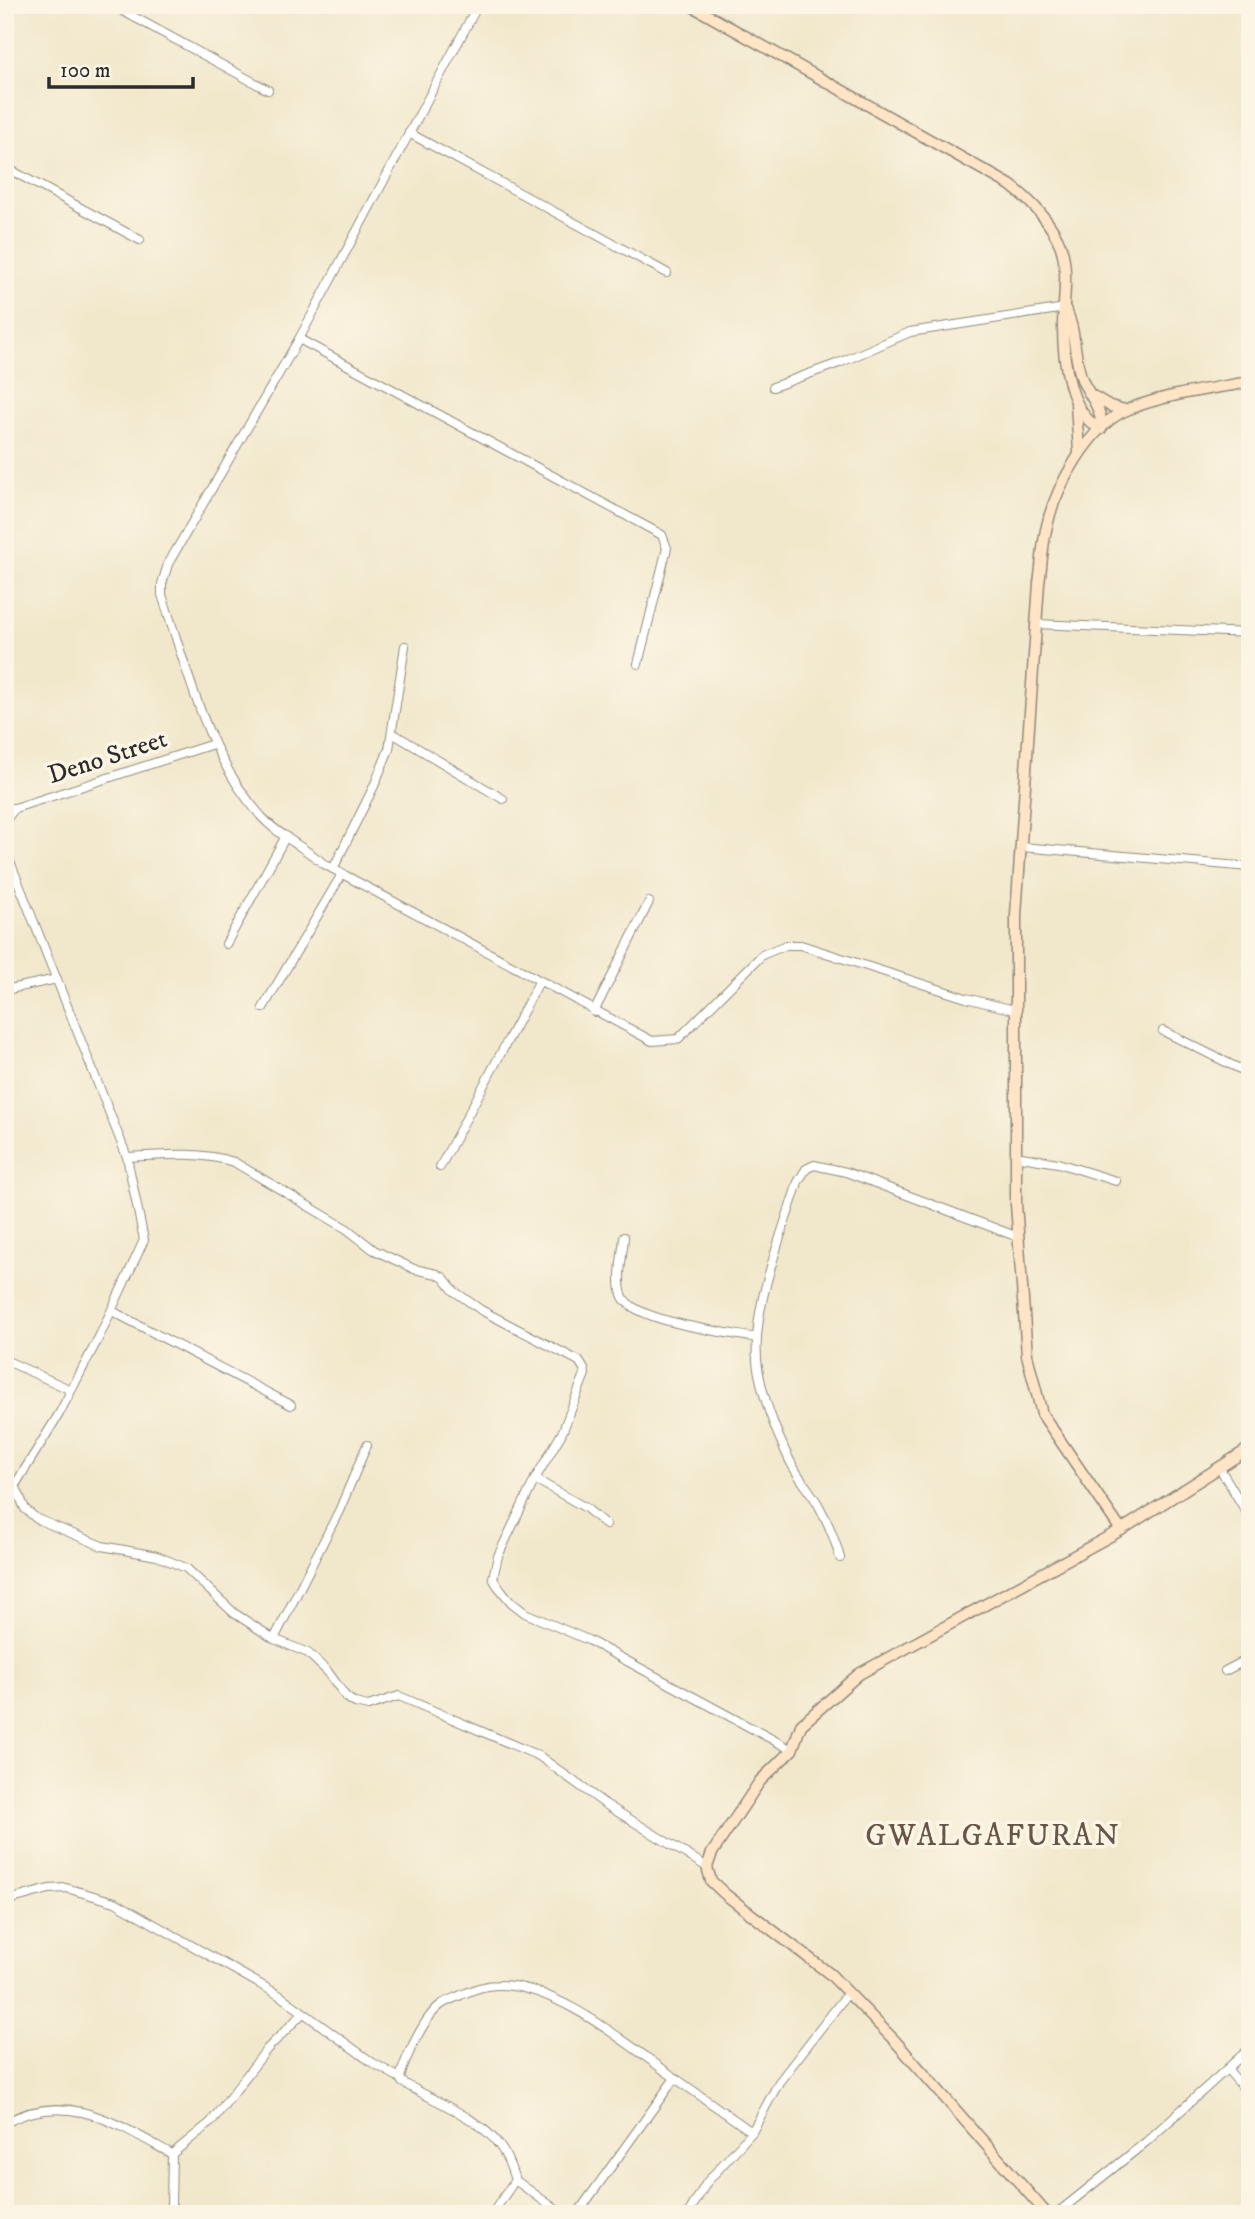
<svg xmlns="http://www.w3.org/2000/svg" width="1255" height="2219" font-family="'IM FELL DW Pica',serif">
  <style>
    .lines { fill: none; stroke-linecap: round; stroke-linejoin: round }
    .street-casing { stroke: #8e8a7c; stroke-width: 10 }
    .secondary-casing { stroke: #8e8a7c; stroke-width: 13 }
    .street { stroke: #fff; stroke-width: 8 }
    .secondary { stroke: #ffe4c6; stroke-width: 10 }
    .labels { text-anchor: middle; stroke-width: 7; stroke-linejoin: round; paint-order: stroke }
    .street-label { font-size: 26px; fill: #2b2b2b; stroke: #fcf5e5 }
    .quarter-label { font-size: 30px; letter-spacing: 2px; fill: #685647; stroke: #fcf5e5 }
  </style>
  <rect width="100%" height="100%" fill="#fcf5e5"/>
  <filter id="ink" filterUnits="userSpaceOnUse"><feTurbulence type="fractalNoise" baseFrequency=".0143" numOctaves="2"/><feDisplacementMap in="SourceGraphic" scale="14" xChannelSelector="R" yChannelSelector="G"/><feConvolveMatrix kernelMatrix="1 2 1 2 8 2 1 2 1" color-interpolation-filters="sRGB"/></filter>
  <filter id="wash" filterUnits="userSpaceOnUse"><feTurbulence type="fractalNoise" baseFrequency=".00686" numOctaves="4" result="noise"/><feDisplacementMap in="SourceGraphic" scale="28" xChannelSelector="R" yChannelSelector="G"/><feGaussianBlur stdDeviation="1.57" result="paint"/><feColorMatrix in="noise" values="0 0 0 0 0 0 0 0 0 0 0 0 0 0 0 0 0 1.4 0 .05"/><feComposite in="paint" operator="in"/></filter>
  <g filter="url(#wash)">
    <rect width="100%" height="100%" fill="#f1e8cc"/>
  </g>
  <g filter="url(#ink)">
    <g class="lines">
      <g class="street-casing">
        <g id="street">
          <path d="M112,5l156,85"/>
          <path d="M478,5l-179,334 -131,225 -6,20v11c26,76 44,159 98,220 16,19 44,32 64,49l328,177 26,-2 84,-84 24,-10h15l165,53 48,12"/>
          <path d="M409,133l258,140"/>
          <path d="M5,167l135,73"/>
          <path d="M299,339l363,196 5,13 -29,116"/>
          <path d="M773,387l66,-24 71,-31 155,-24"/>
          <path d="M1036,624l214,9"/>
          <path d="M392,733l111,66"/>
          <path d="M5,808h10l198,-64"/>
          <path d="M5,821l10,-13"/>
          <path d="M1022,847l228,20"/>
          <path d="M5,849l122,308 17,83 -44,95 -41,79 -44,71"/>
          <path d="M333,869l41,-83 15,-37 16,-103"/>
          <path d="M226,944l60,-108"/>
          <path d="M5,990l52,-11"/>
          <path d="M263,1008l79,-134"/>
          <path d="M594,1012l55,-110"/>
          <path d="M1163,1031l87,43"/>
          <path d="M1015,1156l43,7 58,18"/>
          <path d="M127,1157c36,-2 72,-6 107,5l113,67 27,21 40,19 23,5 7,4 10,13 27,19 98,51 5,8 1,5 -23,59 -27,46 -37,77 -5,22 4,7 14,17 14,11 63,27 204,110"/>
          <path d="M440,1167l99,-185"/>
          <path d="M624,1237c-1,17 -8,44 -1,60 12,25 107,36 134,41"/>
          <path d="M112,1311l179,94"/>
          <path d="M5,1360l66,30"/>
          <path d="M1219,1467l31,51"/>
          <path d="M5,1479l10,6 10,24 12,10 65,27 55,10 29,12 48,45 40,26 34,14 20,19 18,25 9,6 13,3 31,-10 140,60 66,48 102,63"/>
          <path d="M535,1479l51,29 20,17"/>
          <path d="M840,1558c-5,-19 -12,-36 -22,-54 -9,-15 -21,-28 -29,-45 -13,-27 -24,-55 -30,-85 -12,-56 23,-139 39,-192l8,-13 8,-4 32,7 172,65"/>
          <path d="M274,1639l65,-128 28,-66"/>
          <path d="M1225,1671l25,-13"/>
          <path d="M5,1901l44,-12 17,-1 49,14 164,93 94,68 27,15"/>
          <path d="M1227,2069l23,26"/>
          <path d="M5,2123c62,-34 112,1 167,31"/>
          <path d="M515,2180c-4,-13 -8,-25 -16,-35 -20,-28 -68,-45 -97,-63l-2,-4c5,-20 25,-63 42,-74 6,-4 13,-6 19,-9 12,-5 23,-10 36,-10 59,-2 131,60 178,93"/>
          <path d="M171,2206l1,-52 39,-32 56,-73 36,-36"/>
          <path d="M166,2214l5,-8 10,8"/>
          <path d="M492,2214l23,-34 47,34"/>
          <path d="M577,2214l98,-136 77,54 27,-50 69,-89"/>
          <path d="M595,2214h10"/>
          <path d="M688,2214l19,-32 45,-50"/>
          <path d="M1056,2214l90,-72 104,-94"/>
        </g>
      </g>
      <g class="secondary-casing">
        <g id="secondary">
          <path d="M690,5l320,180c21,16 41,36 51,62 8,24 2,55 2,80 0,31 6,88 38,102"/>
          <path d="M1066,310c11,23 7,49 17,72 8,16 20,28 18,47"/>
          <path d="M1093,396l17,10 15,4"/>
          <path d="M1076,404l3,49"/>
          <path d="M1121,1530l-79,-116 -15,-59 -11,-151v-289l23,-332c3,-18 3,-36 7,-53 8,-40 43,-106 83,-121 38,-15 81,-20 121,-27"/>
          <path d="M1047,2214l-152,-173 -65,-67 -104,-79 -15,-14 -4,-14 5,-14 48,-72 32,-31 9,-25 58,-51 262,-144 129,-82"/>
        </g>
      </g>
      <use href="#street" class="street"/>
      <use href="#secondary" class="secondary"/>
    </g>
  </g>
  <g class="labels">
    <g class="street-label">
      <text transform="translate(107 756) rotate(-18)" y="9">Deno Street</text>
    </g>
    <g class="quarter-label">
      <text x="993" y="1845">GWALGAFURAN</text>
    </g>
  </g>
  <rect width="1255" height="2219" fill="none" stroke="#fcf5e5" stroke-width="28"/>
  <path d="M49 77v10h144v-10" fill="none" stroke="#2b2b2b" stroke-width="3.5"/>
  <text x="60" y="77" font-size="21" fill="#2b2b2b" stroke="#fcf5e5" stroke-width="5" paint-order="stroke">100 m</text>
</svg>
